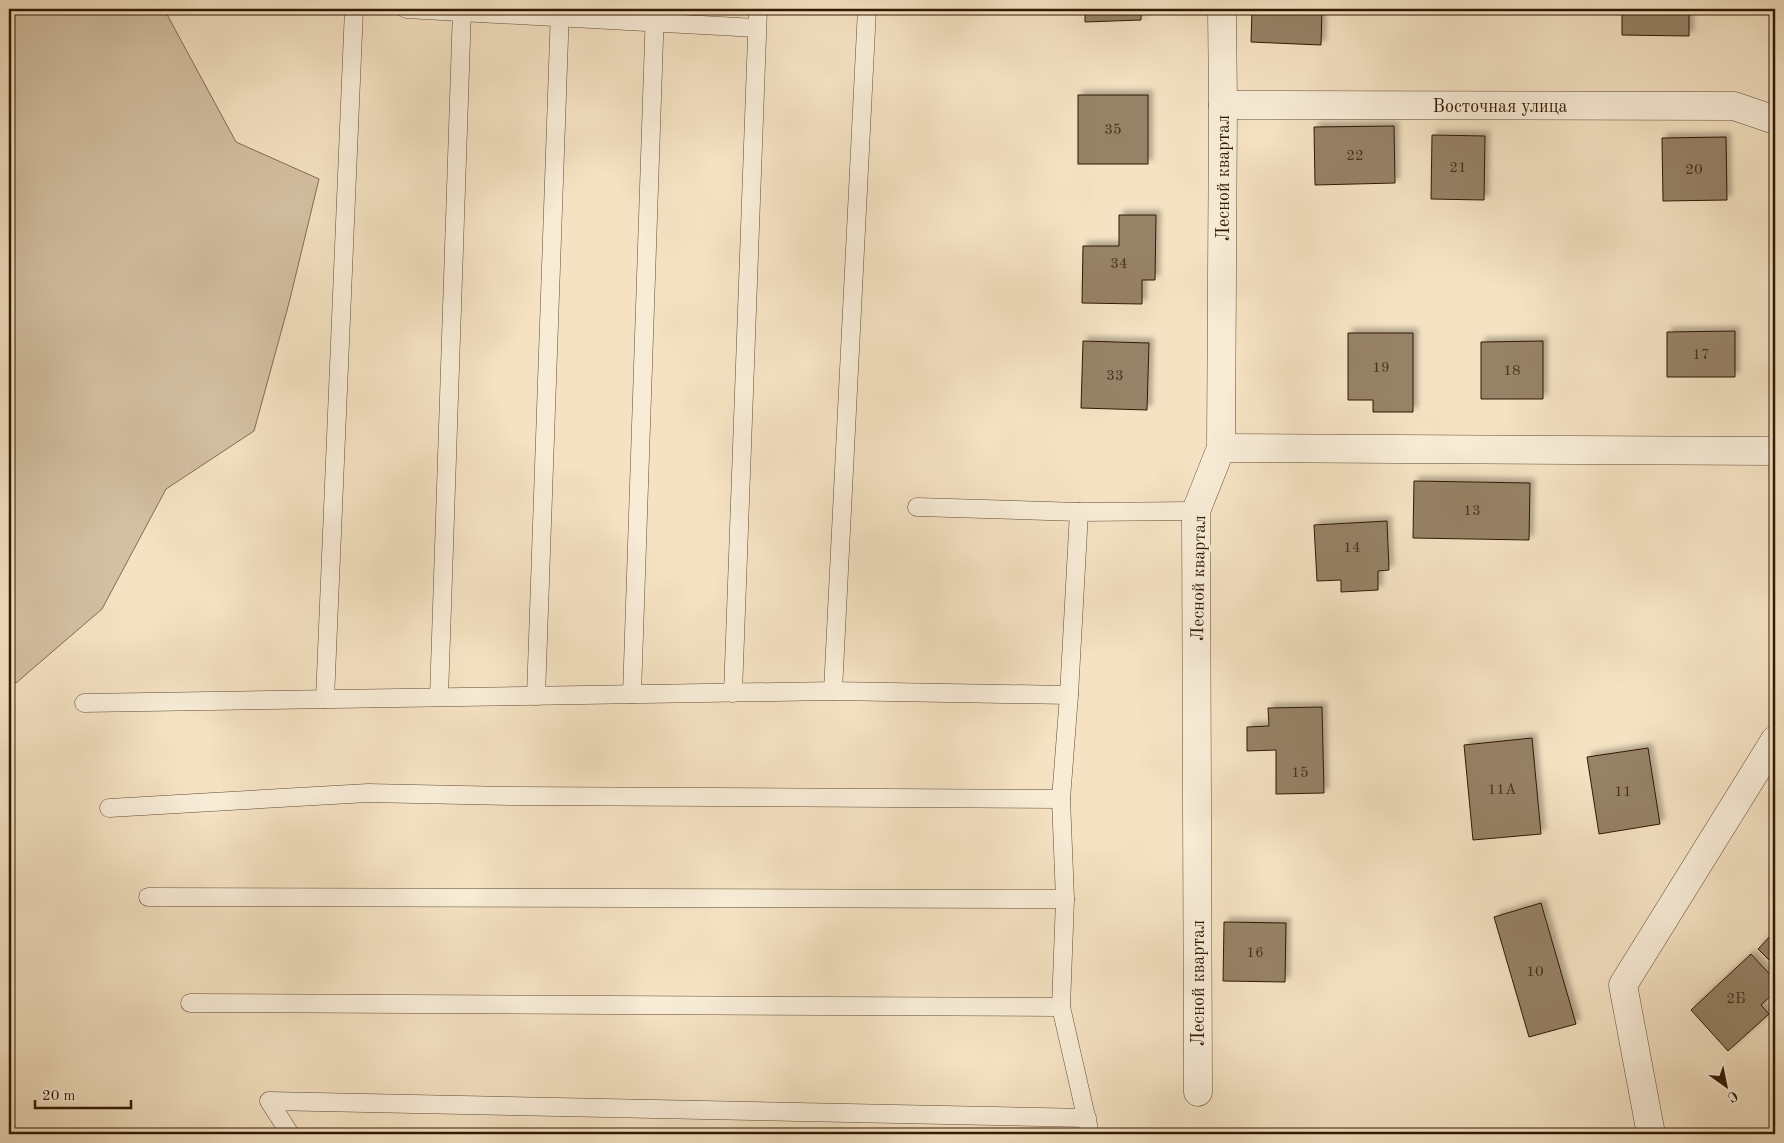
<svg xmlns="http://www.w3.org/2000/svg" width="1784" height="1143" font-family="'Old Standard TT',serif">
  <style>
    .green { fill: #d3c0a2; stroke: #826c52 }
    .building { fill: #968266; stroke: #311903; filter: url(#shadow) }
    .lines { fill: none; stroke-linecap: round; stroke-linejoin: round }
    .lane-casing { stroke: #624b33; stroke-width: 19 }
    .street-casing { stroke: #624b33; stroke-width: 29 }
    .lane { stroke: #f8ecd7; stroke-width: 18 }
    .street { stroke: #f8ecd7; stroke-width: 28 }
    .labels { text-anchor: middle; stroke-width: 4.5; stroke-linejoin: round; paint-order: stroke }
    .number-label { font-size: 15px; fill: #4a331c }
    .street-label { font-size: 18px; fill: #311903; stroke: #f8ecd7 }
  </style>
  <defs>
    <filter id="shadow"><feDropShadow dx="4.5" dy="-4.5" stdDeviation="2.5" flood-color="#0004"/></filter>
  </defs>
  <rect width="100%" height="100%" fill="#f4e2c2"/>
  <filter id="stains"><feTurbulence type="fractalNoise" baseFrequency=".004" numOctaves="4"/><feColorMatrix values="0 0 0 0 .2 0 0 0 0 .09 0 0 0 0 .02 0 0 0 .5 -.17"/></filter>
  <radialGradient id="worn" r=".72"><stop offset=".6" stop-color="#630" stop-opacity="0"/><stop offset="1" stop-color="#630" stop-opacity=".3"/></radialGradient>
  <path class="green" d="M9,9h155l72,133 83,37 -30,124 -35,128 -88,58 -64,120 -86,74 -7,-9z"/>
  <g class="building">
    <path d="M1085,9h56v11l-56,2z"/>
    <path d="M1252,9h70l-1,36 -70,-3z"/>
    <path d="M1622,9h67v27l-67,-1z"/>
    <rect x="1078" y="95" width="70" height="69"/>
    <path d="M1394,126l1,57 -80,2 -1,-58z"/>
    <path d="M1432,135l53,1 -1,64 -53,-1z"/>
    <path d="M1726,137l1,63 -64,1 -1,-63z"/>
    <path d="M1119,215h37l-1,65h-13v24l-60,-1 1,-57h36z"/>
    <path d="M1735,331v46h-68v-45z"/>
    <path d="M1348,333h65v79h-40v-12h-25z"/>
    <path d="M1083,341l66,2 -2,67 -66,-2z"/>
    <path d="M1543,341v58h-62v-57z"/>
    <path d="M1414,481l116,2 -1,57 -116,-2z"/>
    <path d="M1387,521l2,49 -11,1v19l-37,2v-12l-24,1 -3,-56z"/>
    <path d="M1322,707l2,86 -48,1v-44l-29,1v-24l22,-1 -1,-18z"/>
    <path d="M1532,738l9,96 -68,6 -9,-95z"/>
    <path d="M1648,748l12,76 -61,10 -12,-77z"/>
    <path d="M1541,903l35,121 -47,13 -35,-120z"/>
    <path d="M1224,922l62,1 -1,59 -62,-1z"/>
    <path d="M1775,931v35l-17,-17z"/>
    <path d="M1751,954l24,26v12l-14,13 8,9 -41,37 -37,-41z"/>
  </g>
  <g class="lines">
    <g class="lane-casing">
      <g id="lane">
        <path d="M406,9l351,19"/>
        <path d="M917,507l162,5"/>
        <path d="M833,691l34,-682"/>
        <path d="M733,693l25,-684"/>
        <path d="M632,694l23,-685"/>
        <path d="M536,696l24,-687"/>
        <path d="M439,697l23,-688"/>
        <path d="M325,699l29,-690"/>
        <path d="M84,703l749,-12 236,4"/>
        <path d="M109,808l259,-15 145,3 548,3"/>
        <path d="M148,897l917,2"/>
        <path d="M190,1003l871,4"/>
        <path d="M290,1134l-21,-33 818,17"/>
        <path d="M1090,1134l-29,-127 4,-108 -4,-100 8,-104 10,-183 117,-1"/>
      </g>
    </g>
    <g class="street-casing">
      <g id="street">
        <path d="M1223,105l511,1 41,14"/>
        <path d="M1221,448l554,3"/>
        <path d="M1198,1092l-2,-581 25,-63 2,-343 -1,-96"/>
        <path d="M1651,1134l-28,-149 152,-245"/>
      </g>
    </g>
    <use href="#lane" class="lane"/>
    <use href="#street" class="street"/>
  </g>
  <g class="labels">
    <g class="number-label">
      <text x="1113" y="134">35</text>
      <text x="1355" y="160">22</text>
      <text x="1458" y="172">21</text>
      <text x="1694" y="174">20</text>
      <text x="1119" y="268">34</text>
      <text x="1701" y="359">17</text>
      <text x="1381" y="372">19</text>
      <text x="1512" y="375">18</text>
      <text x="1115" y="380">33</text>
      <text x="1472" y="515">13</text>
      <text x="1352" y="552">14</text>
      <text x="1300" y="777">15</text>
      <text x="1502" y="794">11А</text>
      <text x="1623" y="796">11</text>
      <text x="1255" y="957">16</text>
      <text x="1535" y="976">10</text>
      <text x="1736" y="1003">2Б</text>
    </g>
    <g class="street-label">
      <text x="1500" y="112">Восточная улица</text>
      <text transform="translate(1223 178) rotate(-90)" y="6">Лесной квартал</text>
      <text transform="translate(1198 578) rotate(-89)" y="6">Лесной квартал</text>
      <text transform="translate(1198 983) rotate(-90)" y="6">Лесной квартал</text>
    </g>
  </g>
  <rect width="1784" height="1143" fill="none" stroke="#f4e2c2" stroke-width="30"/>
  <rect x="10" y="10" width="1764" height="1123" fill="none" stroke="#311903" stroke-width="2.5"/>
  <rect x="15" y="15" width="1754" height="1113" fill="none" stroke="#311903"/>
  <g transform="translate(1726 1086) rotate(147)" stroke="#f8ecd7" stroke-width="4" paint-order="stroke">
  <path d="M0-4L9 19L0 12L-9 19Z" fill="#311903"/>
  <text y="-8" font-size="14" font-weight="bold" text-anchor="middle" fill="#311903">С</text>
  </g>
  <path d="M35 1100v8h96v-8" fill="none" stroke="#311903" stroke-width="2.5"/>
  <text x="42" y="1100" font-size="15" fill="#311903" stroke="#f8ecd7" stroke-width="4" paint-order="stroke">20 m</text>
  <rect width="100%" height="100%" filter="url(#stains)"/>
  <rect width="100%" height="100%" fill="url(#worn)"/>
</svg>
